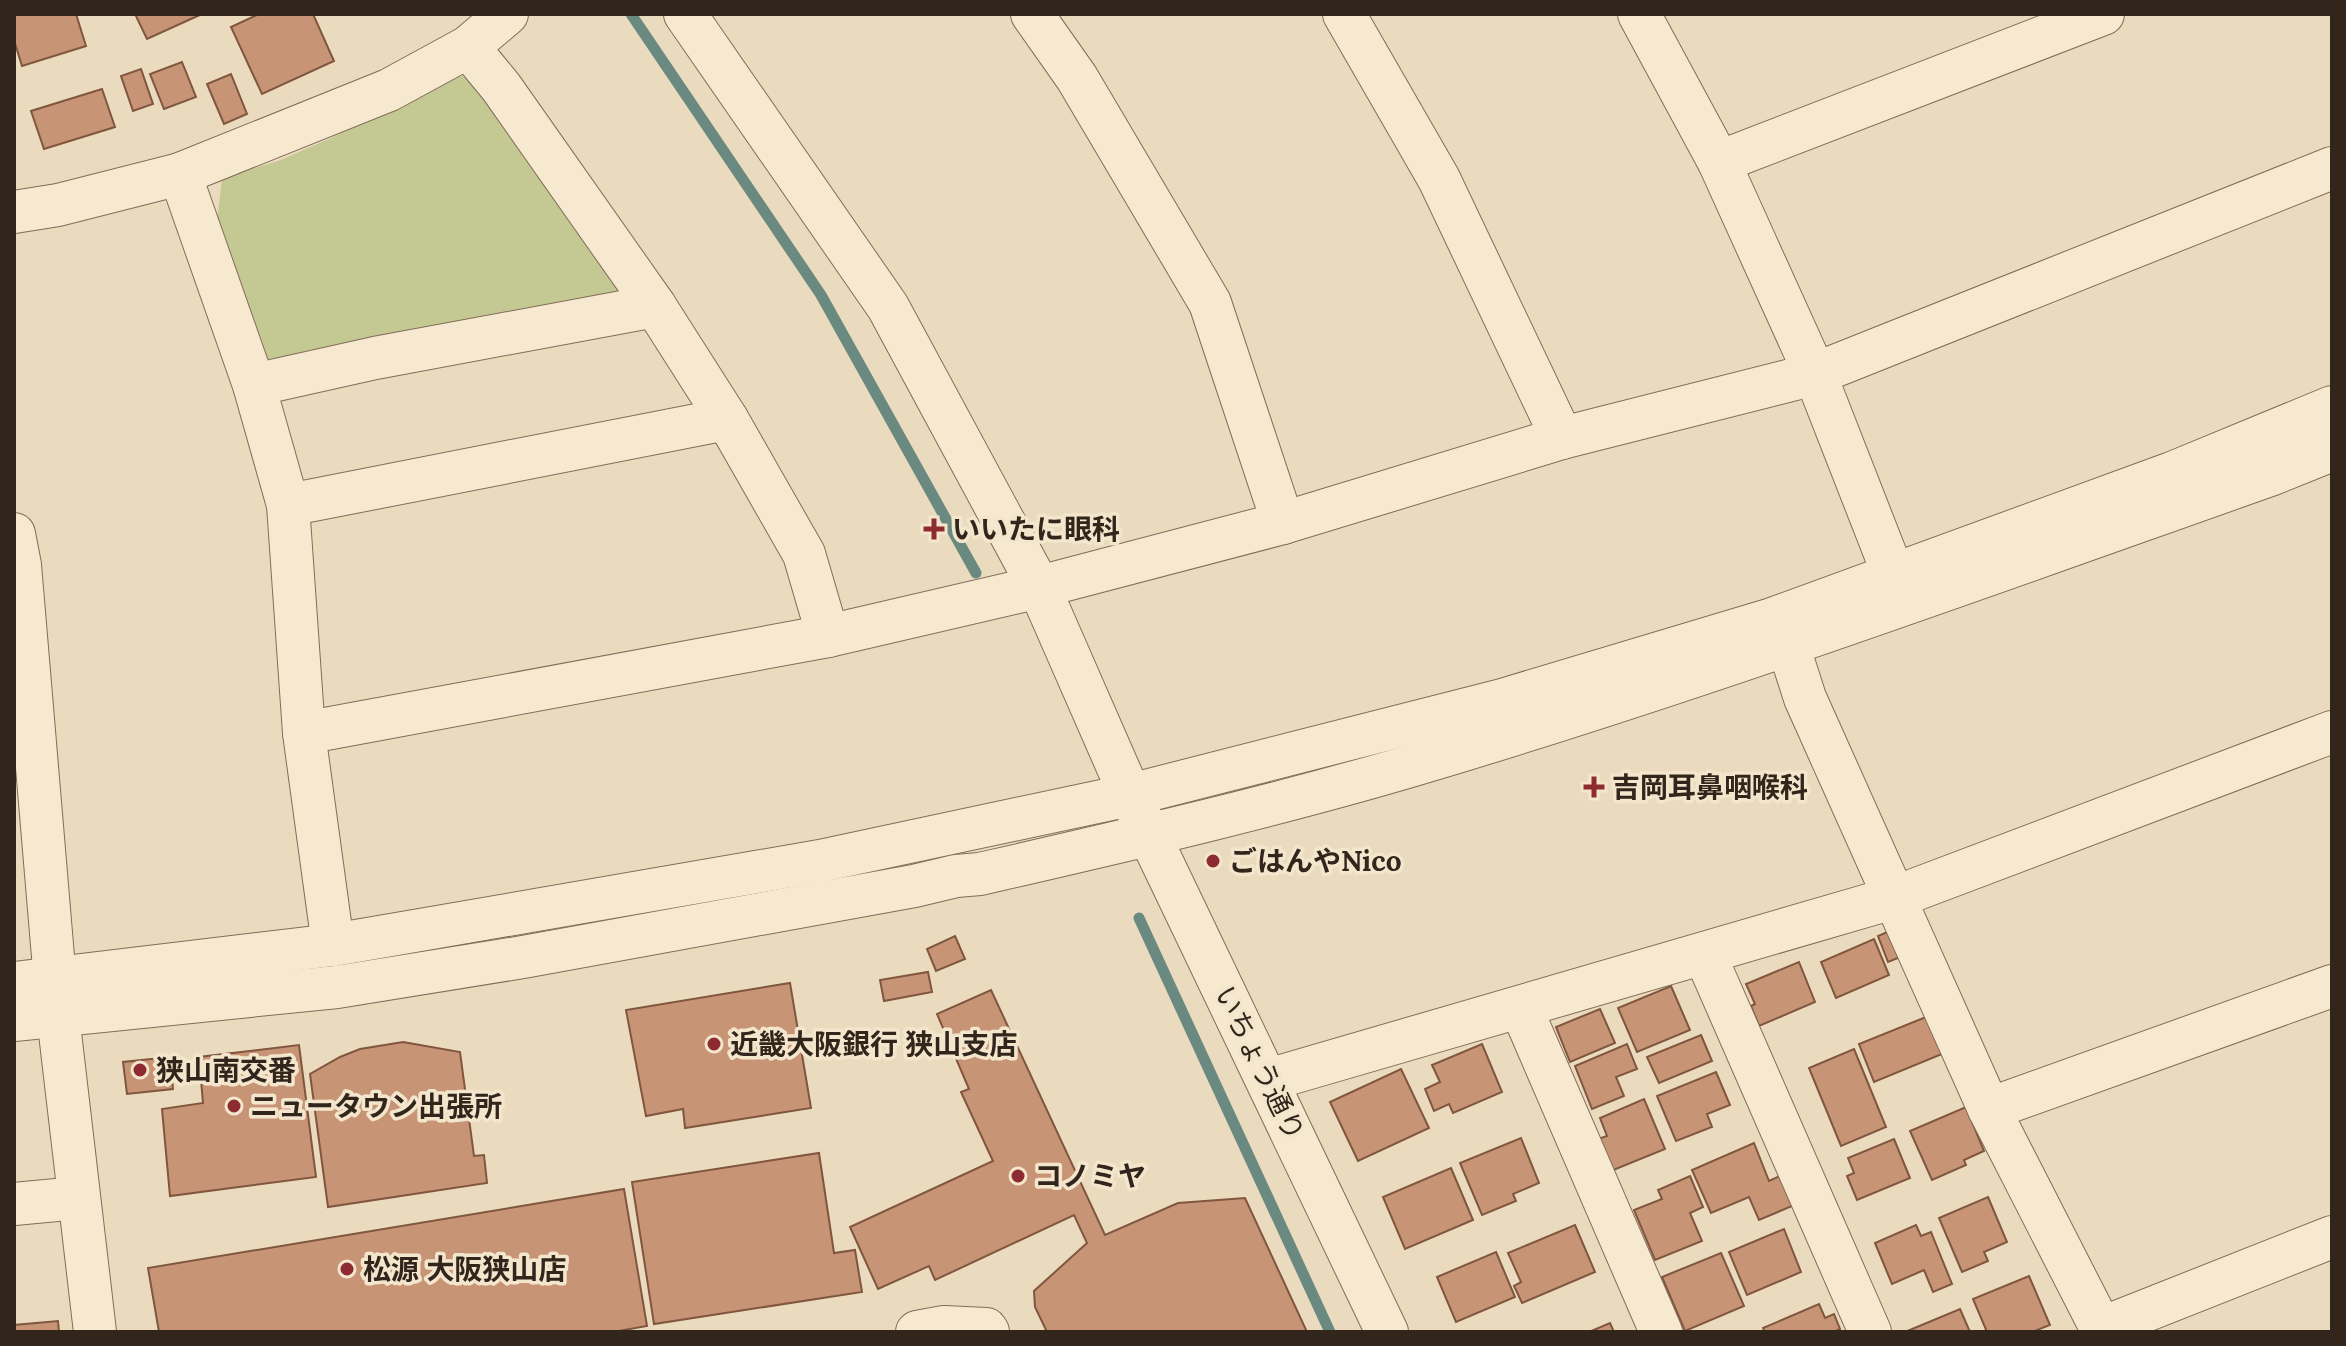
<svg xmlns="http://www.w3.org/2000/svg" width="2346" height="1346" font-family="Lora,'Noto Sans JP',serif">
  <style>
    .green { fill: #c4c893 }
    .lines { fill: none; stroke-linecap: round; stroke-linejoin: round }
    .stream { stroke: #6a8980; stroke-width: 11 }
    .building { fill: #c79476; stroke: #80563f; stroke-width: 2 }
    .minor-casing { stroke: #826c58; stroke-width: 44 }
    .minor { stroke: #f6e9d0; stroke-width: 42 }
    .poi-dot { fill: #8d2b30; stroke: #f3e6cd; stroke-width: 3 }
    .labels { text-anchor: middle; stroke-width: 7; stroke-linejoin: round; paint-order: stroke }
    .poi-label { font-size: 28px; font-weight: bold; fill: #32261c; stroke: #f3e6cd; text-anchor: start }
    .street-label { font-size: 28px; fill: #32261c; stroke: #f3e6cd }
  </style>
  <rect width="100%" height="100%" fill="#ebdbbe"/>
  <path class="green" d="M450,75l18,2 167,227 -368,69 -50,-152 5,-43 56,-17 53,-23z"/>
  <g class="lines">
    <g class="stream">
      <path d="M631,14l190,281 155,278"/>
      <path d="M1139,918l191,414"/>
    </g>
  </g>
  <g class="building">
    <path d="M14,14h62l10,32 -64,20 -8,-26z"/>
    <path d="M135,14h67l-55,25z"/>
    <path d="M259,14h54l21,47 -72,33 -31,-67z"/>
    <path d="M182,62l14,35 -32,12 -14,-35z"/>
    <path d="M141,69l12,35 -20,7 -12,-35z"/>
    <path d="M231,74l16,40 -23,10 -17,-40z"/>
    <path d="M102,89l13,38 -71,22 -13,-38z"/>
    <path d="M1892,930l11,26 -15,6 -10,-26z"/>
    <path d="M955,936l10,23 -29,12 -9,-22z"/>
    <path d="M1874,939l15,36 -53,23 -15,-36z"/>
    <path d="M1799,962l16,40 -56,24 -8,-20 4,-2 -9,-20z"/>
    <path d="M928,972l4,20 -48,9 -4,-21z"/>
    <path d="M790,983l21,125 -126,20 -2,-19 -37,7 -20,-106z"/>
    <path d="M1671,986l19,44 -53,22 -19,-44z"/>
    <path d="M991,990l114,245 73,-32 67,-5 62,134h-260l-12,-25 -1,-16 53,-48 -13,-28 -139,65 -6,-14 -51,23 -28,-62 143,-66 -32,-69 8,-3 -32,-75z"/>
    <path d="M1600,1009l15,34 -45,19 -14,-35z"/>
    <path d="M1926,1017l16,37 -68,28 -15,-38z"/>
    <path d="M1701,1035l11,26 -53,22 -12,-26z"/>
    <path d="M403,1042l57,10 14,104 10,-1 3,28 -159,24 -18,-133 30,-17 20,-8z"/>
    <path d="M1482,1044l20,48 -49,21 -4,-9 -15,7 -9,-22 15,-7 -8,-17z"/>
    <path d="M1627,1044l10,25 -21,8 8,19 -32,13 -17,-43z"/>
    <path d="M299,1045l17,132 -146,19 -8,-87 41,-6 -4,-46z"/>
    <path d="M1854,1049l32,78 -45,19 -32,-78z"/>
    <path d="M170,1057l3,32 -46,5 -4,-32z"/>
    <path d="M1401,1069l28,59 -71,33 -28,-59z"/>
    <path d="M1716,1072l14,33 -23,9 5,13 -36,14 -19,-45z"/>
    <path d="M1644,1099l21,50 -54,22 -13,-32 9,-3 -7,-18z"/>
    <path d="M1966,1107l18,44 -20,9 2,5 -34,15 -22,-49z"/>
    <path d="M1521,1138l18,45 -26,11 3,7 -34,14 -22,-52z"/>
    <path d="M1894,1139l16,39 -53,22 -10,-24 7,-3 -6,-15z"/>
    <path d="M1754,1143l15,38 11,-5 12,30 -33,14 -10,-23 -38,16 -19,-43z"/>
    <path d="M819,1153l15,100 21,-3 7,42 -208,32 -22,-142z"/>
    <path d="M1451,1168l22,52 -68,29 -22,-52z"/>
    <path d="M1690,1176l13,31 -13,6 12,28 -47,19 -21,-50 28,-11 -4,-9z"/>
    <path d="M624,1189l23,137 -34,6h-454l-11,-64z"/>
    <path d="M1988,1197l19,45 -23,10 4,9 -26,11 -23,-54z"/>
    <path d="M1575,1225l20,47 -73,31 -8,-17 7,-4 -13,-29z"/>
    <path d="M1916,1225l5,11 10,-4 21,52 -19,8 -9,-22 -32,14 -17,-41z"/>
    <path d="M1784,1229l17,43 -54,23 -18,-43z"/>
    <path d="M1496,1252l19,45 -59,25 -19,-45z"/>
    <path d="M1721,1253l23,53 -59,25 -23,-54z"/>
    <path d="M2029,1276l21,49 -18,7h-45l-14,-33z"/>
    <path d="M1819,1304l6,14 9,-4 6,15 -7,3h-68l-2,-4z"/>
    <path d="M1960,1309l10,23h-65z"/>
    <path d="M58,1321l1,11h-45v-7z"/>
    <path d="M1610,1323l4,9h-25z"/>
  </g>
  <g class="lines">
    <g class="minor-casing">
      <g id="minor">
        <path d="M685,14l203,293 151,280 91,208 257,537"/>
        <path d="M1032,14l45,64 133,225 73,220"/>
        <path d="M1344,14l95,165 123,259"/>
        <path d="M1639,14l80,148 96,212 79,202"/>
        <path d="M468,47l33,40 154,219 72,113 77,135 24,82"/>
        <path d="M1719,162l384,-148"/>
        <path d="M14,212l44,-7 122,-31"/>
        <path d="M254,385l121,-27 280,-52"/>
        <path d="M288,505l439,-86"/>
        <path d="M14,534l6,31 38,451 37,316"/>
        <path d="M1788,645l17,53 184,411 114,223"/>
        <path d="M304,733l524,-97 211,-49 244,-64 279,-85 253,-64 517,-206"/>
        <path d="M333,945l-29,-212 -16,-228 -34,-120 -74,-211 209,-84 79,-43 39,-33"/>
        <path d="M1705,955l165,377"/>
        <path d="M14,983l319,-38 487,-84 310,-66 372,-95 270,-81 400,-146 160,-66"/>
        <path d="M1521,1008l140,324"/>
        <path d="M14,1020l323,-33 186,-30 391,-71 42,-10 24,-2c152,-35 305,-70 454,-115 282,-85 559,-186 836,-284l62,-25"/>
        <path d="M1268,1080l625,-182 439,-166"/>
        <path d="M1989,1109l343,-123"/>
        <path d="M14,1204l64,-6"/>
        <path d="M2102,1328l230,-91"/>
        <path d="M917,1332l27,-5 42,2 2,3"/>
      </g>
    </g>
    <use href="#minor" class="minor"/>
  </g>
  <g class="poi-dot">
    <path d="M930 517h8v8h8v8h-8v8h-8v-8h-8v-8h8z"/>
    <path d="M1590 775h8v8h8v8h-8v8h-8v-8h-8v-8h8z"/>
    <circle cx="1213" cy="861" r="8"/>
    <circle cx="714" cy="1044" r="8"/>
    <circle cx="140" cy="1070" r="8"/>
    <circle cx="234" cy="1106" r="8"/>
    <circle cx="1018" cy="1176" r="8"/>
    <circle cx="347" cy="1269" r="8"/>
  </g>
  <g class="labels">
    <g class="poi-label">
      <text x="952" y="539">いいたに眼科</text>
      <text x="1612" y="797">吉岡耳鼻咽喉科</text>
      <text x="1229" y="871">ごはんやNico</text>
      <text x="730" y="1054">近畿大阪銀行 狭山支店</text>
      <text x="156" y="1080">狭山南交番</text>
      <text x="250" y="1116">ニュータウン出張所</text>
      <text x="1034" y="1186">コノミヤ</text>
      <text x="363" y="1279">松源 大阪狭山店</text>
    </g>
    <g class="street-label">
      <text transform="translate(1260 1063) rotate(64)" y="10">いちょう通り</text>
    </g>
  </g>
  <rect width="2346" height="1346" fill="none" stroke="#32261c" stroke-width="32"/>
</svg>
